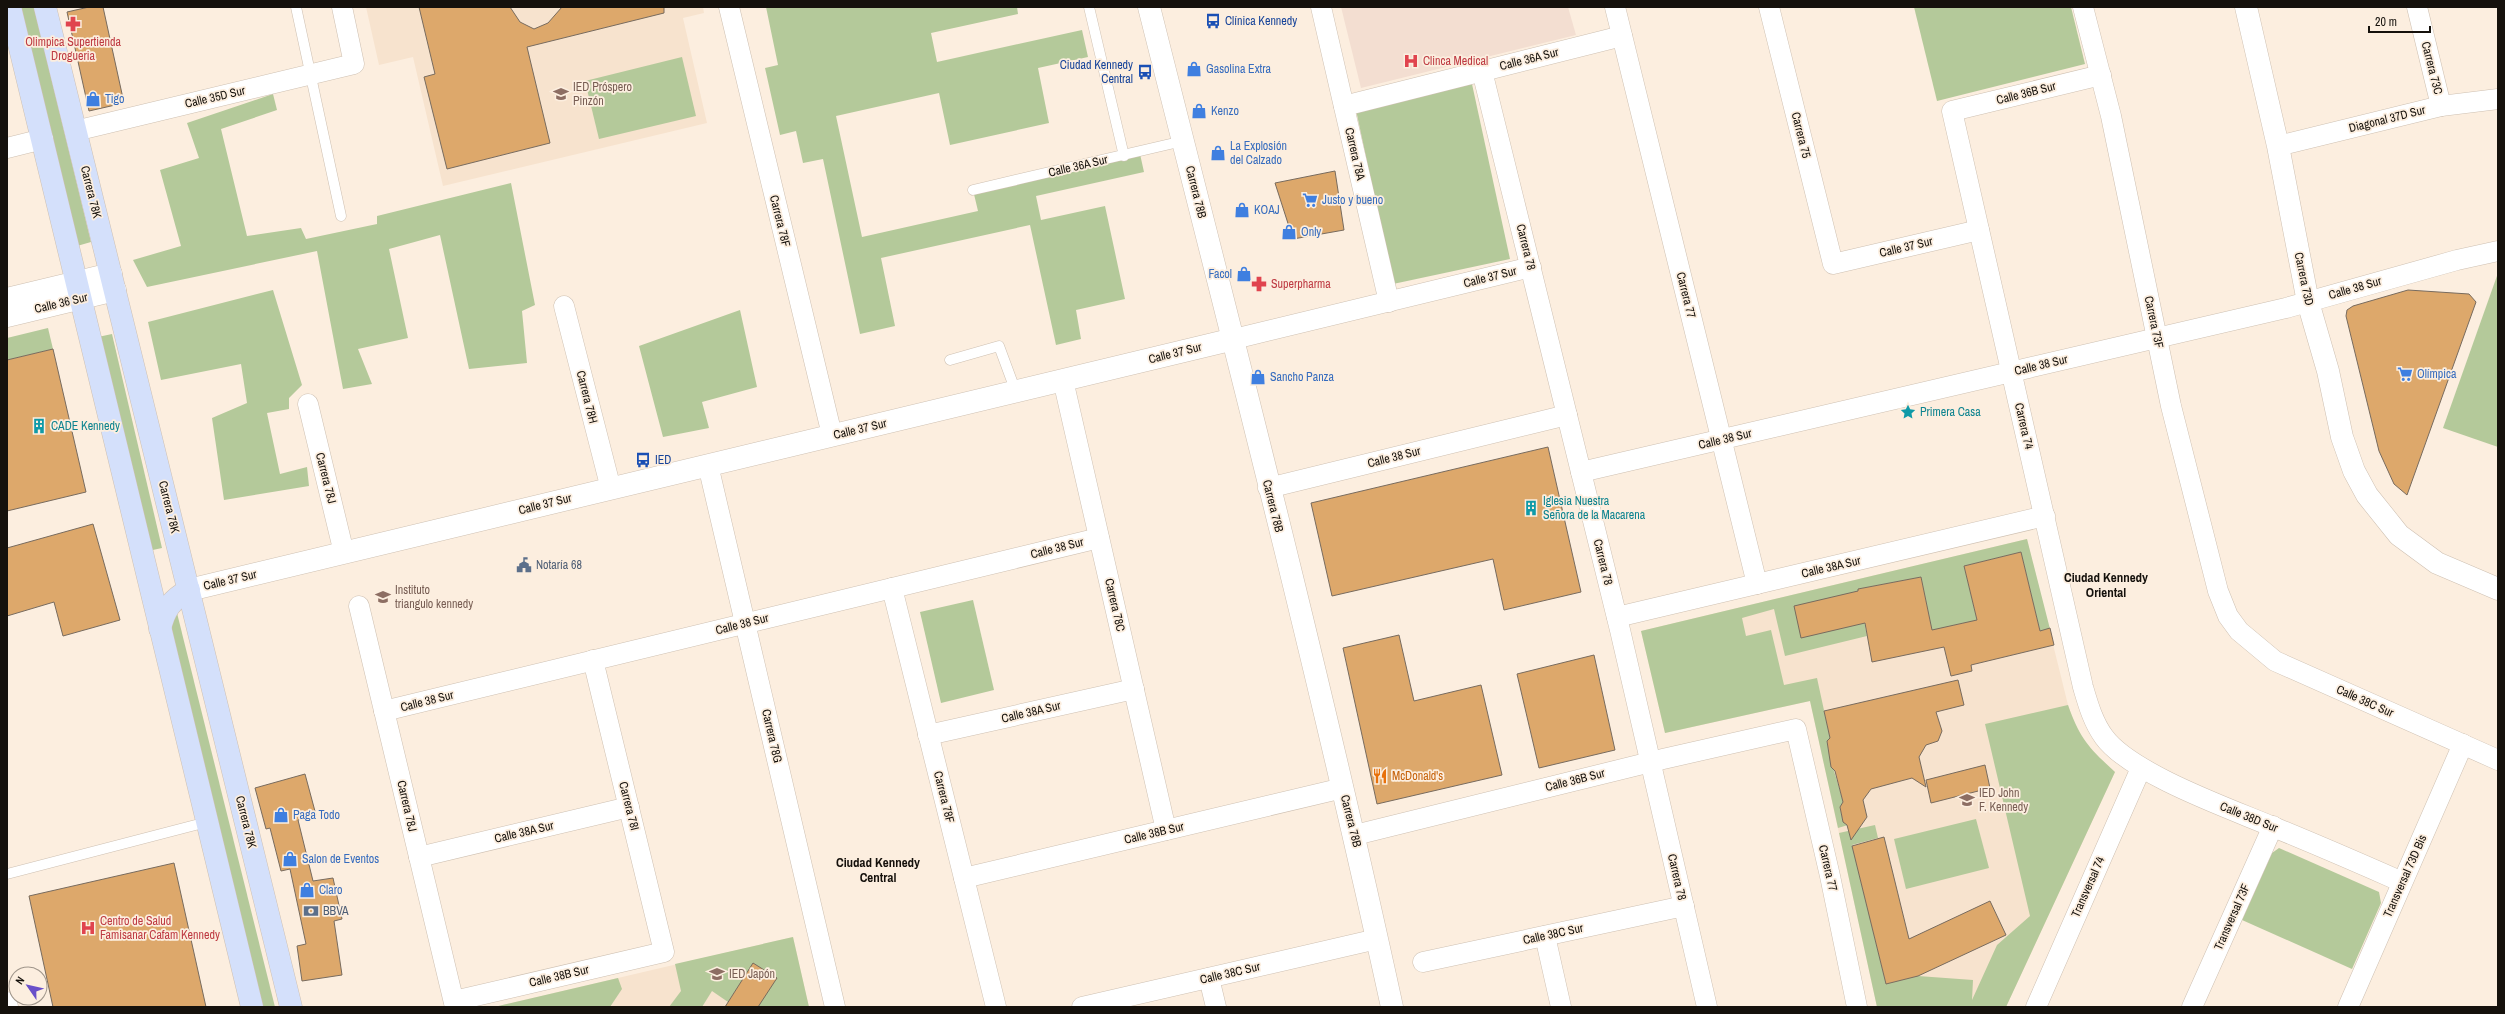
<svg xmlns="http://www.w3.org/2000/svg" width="2505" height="1014" font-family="'Archivo Narrow',sans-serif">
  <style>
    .built { fill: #f7e3ce }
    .medical { fill: #f3ded1 }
    .green { fill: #b4c99a }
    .building { fill: #dda86b; stroke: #786b5e }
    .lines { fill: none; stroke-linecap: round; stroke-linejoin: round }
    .service-casing { stroke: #cec0b2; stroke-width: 11 }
    .minor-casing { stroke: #cec0b2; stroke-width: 21 }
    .tertiary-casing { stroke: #cec0b2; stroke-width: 23 }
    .secondary-casing { stroke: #cec0b2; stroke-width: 23 }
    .service { stroke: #fff; stroke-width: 10 }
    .minor { stroke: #fff; stroke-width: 20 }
    .tertiary { stroke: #fff; stroke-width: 22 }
    .secondary { stroke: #d4e0fb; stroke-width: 22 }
    .labels { text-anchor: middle; stroke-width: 3.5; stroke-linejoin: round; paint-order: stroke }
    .transit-label { font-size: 12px; fill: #164399; stroke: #fceedf; text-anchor: start }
    .health-label { font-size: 12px; fill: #be3a42; stroke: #fceedf; text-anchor: start }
    .street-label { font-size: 12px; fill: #15110c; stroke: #fceedf }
    .shop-label { font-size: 12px; fill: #366cbe; stroke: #fceedf; text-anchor: start }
    .education-label { font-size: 12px; fill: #785e54; stroke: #fceedf; text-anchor: start }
    .culture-label { font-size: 12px; fill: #0d838f; stroke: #fceedf; text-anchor: start }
    .service-label { font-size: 12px; fill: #4e5e75; stroke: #fceedf; text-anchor: start }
    .food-label { font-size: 12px; fill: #c56008; stroke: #fceedf; text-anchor: start }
    .neighbourhood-label { font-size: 13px; font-weight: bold; fill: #15110c; stroke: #fceedf }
  </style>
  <rect width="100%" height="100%" fill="#fceedf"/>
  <g class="built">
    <path d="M366,7h337l1,6 -21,5 24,105 -264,63 -30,-129 -34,8z"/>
    <path d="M2027,539l41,166 10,27 12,18 25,22 -109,235h-129l-67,-306 -145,32 -24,-102z"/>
    <path d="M793,937l16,70h-315z"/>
  </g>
  <path class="medical" d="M1341,7h227l8,28 -215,53z"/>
  <g class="green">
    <path d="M19,7h15l57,235 -14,4z"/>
    <path d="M766,7h251l1,7 -87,19 6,29 145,-32 6,27 -50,11 11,55 -99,22 -11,-52 -103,23 26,121 116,-26 -5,-21 167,-36 4,18 -108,24 5,24 64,-14 20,93 -49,11 5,29 -25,6 -26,-120 -149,33 14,68 -35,8 -37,-175 -20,4 -7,-32 -16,4 -15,-67 13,-3z"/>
    <path d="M1914,7h157l14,57 -148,37z"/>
    <path d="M682,57l14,59 -97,23 -14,-58z"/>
    <path d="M1472,84l38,175 -117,25 -37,-174z"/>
    <path d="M273,94l4,16 -56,19 26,107 54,-8 5,11 71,-15v-8l134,-33 24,122 -13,6 5,52 -58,6 -29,-134 -51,14 19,89 -50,11 14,35 -29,5 -26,-138 -170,36 -14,-27 48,-14 -21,-76 39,-12 -12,-35z"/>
    <path d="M2498,273v174l-55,-19z"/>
    <path d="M273,290l29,95 -13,13v11l-22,4 13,61 27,-7 2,19 -85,14 -12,-82 35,-15 -6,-39 -80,16 -13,-58z"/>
    <path d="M740,310l17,77 -55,15 7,26 -46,9 -24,-91z"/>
    <path d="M48,328l5,21 -46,11v-22z"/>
    <path d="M112,334l50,214 -14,3 -50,-214z"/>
    <path d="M2027,539l23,90 -10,2 -19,-79 -57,14 19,79 -14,3 -6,-25 -31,8 -11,-54 -63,12 9,47 -82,20 -11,-47 -32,9 4,18 25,-6 13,55 33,-7 13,60 -3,3c3,22 11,40 16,61l-3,5 3,15 5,3 -10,3 -28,-127 -145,32 -24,-102z"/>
    <path d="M973,600l21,90 -53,13 -21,-91z"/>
    <path d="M176,609l99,398h-17l-90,-375z"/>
    <path d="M2068,705c12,34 21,43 47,67l-109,235h-129l-38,-174 36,-8 3,13 -26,7 34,139 32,-8 55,4 -1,20 25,-55 33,-29 -45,-192z"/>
    <path d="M1976,819l13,49 -83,21 -12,-50z"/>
    <path d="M2279,848l100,44 2,11 -29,66 -110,-49 30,-67z"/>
    <path d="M793,937l16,70h-51l-5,-43 -25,38 -16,-11 -10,16h-33l12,-16 -6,-27z"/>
    <path d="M618,978l4,11 -12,18h-116z"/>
  </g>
  <g class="building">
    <path d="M89,7h14l21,96 -35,8 -22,-99z"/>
    <path d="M419,7h91l10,15 14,7 14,-6 14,-16h102v6l-137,34 23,96 -103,26 -23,-92 11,-3z"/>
    <path d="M1335,171l9,59 -51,9 -18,-56z"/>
    <path d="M2408,290l61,4 7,8 -69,193 -13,-11 -15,-33 -33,-135 1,-6 6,-4z"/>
    <path d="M53,349l33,143 -79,19v-151z"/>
    <path d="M1548,447l33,145 -77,18 -11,-51 -161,37 -21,-93z"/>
    <path d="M93,524l27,96 -57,16 -9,-34 -47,14v-68z"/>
    <path d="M2021,552l19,79 10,-3 4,17 -83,20 1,6 -21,5 -7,-29 -72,15 -7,-39 -64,15 -7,-32 64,-15v-2l63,-12 11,53 45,-10 -13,-54z"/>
    <path d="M1399,635l15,66 67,-16 21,90 -125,29 -34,-156z"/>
    <path d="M1594,655l21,95 -76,18 -22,-94z"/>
    <path d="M1958,680l6,25 -28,7 6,19 -4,10 -12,4 -7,12 7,30 -14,-9 -41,11 -8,11 4,17 -16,23 -4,-15 -4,-3 -3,-15 3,-5 -8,-31 -4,-4 -4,-26 3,-3 -6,-27z"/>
    <path d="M1985,765l5,23 -59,15 -5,-23z"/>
    <path d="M305,774l11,41 -18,5 15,61 20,-3 9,41 -8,2 8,54 -40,6 -5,-35 9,-2 -16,-75 -9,2 -11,-43 -4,1 -11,-41z"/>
    <path d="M1884,837l25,102 81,-38 16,34 -88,41 -32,8 -34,-138z"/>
    <path d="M174,863l32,144h-153l-24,-111z"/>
    <path d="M753,963l24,15 -19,29h-33z"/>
  </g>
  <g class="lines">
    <g class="service-casing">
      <g id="service">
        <path d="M296,7l45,209"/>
        <path d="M1089,7l35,149"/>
        <path d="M973,190l210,-49"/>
        <path d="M950,360l49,-14 17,46"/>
        <path d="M7,874l200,-52"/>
      </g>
    </g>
    <g class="minor-casing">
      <g id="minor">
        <path d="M729,7l103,428"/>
        <path d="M1321,7l68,295"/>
        <path d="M1615,7l142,577"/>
        <path d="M1769,7l64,257 146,-34"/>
        <path d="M2083,7l28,109 60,290 47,185 10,25 11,15 36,30 223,99"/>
        <path d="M2417,7l24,99"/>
        <path d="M1482,71l138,559 87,377"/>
        <path d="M2101,75l-149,36 131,576c5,17 10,35 21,50 26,36 124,71 167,89 44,18 88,37 131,56"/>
        <path d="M1344,106l278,-70"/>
        <path d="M75,131l279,-67 -12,-57"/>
        <path d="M2278,146l163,-40 57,-7"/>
        <path d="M7,148l36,-9"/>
        <path d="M564,306l47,183"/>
        <path d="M1234,339l297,-72"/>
        <path d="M1063,380l103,450"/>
        <path d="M308,404l36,149"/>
        <path d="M708,465l127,542"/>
        <path d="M1581,472l705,-164 171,-48 41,-9"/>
        <path d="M1268,488l299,-73"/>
        <path d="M892,588l104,419"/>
        <path d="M359,606l96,401"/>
        <path d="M1617,617l428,-101"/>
        <path d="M384,711l715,-173"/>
        <path d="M928,735l206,-46"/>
        <path d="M1355,835l308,-76 133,-30 34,147 27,131"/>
        <path d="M419,857l210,-50"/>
        <path d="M964,878l379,-90"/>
        <path d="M1545,936l16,71"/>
        <path d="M1423,962l261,-56"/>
        <path d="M1209,978l7,29"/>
        <path d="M454,1001l210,-49 -71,-292"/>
        <path d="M7,1002l1,5"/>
        <path d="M1082,1007l295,-68"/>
        <path d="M2036,1007l105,-239"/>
        <path d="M2192,1007l81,-181"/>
        <path d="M2348,1007l115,-263"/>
      </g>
    </g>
    <g class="tertiary-casing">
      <g id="tertiary">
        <path d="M1149,7c84,333 170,665 243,1000"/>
        <path d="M2246,7l32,139 30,156 20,69 14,66 12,34 13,24 32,40 38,28 61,26"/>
        <path d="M7,299l104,-25"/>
        <path d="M7,316l108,-26"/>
        <path d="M189,590l1045,-251"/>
      </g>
    </g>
    <g class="secondary-casing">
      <g id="secondary">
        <path d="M10,7l242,1000"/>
        <path d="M45,7l246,1000"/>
        <path d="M160,629c4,-19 12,-30 29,-39"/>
      </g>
    </g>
    <use href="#service" class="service"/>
    <use href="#minor" class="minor"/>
    <use href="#tertiary" class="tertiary"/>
    <use href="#secondary" class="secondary"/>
  </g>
  <defs>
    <g id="bus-bare" transform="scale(1.2)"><path d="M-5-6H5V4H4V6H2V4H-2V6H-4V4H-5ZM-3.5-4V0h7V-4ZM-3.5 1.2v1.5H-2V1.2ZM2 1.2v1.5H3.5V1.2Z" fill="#1a4fb4" stroke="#fceedf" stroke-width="2.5" paint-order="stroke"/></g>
    <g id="pharmacy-bare" transform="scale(1.2)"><path d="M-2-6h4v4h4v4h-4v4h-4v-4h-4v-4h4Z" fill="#e0444e" stroke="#fceedf" stroke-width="2.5" paint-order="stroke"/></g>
    <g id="hospital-bare" transform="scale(1.2)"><path d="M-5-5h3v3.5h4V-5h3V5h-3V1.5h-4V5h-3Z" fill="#e0444e" stroke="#fceedf" stroke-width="2.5" paint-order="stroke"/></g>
    <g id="shop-bare" transform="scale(1.2)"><path d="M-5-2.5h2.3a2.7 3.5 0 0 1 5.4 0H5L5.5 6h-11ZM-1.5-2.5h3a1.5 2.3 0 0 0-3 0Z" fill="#3f7fe0" stroke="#fceedf" stroke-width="2.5" paint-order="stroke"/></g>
    <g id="school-bare" transform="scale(1.2)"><path d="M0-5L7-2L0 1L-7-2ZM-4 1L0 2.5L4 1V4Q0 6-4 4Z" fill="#8d6e63" stroke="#fceedf" stroke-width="2.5" paint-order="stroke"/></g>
    <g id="supermarket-bare" transform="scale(1.2)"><path d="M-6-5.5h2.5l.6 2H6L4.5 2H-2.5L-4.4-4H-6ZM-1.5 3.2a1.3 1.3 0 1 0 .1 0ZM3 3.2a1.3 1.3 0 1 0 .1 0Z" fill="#3f7fe0" stroke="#fceedf" stroke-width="2.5" paint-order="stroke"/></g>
    <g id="sight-bare" transform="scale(1.2)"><path d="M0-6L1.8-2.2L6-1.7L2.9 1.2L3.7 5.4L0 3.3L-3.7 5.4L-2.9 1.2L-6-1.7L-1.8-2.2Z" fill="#0f9aa8" stroke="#fceedf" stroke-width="2.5" paint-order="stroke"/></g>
    <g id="building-bare" transform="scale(1.2)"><path d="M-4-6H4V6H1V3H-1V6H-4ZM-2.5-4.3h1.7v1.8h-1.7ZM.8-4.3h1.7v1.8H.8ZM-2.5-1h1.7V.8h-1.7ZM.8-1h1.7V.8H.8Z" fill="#0f9aa8" stroke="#fceedf" stroke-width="2.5" paint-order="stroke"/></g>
    <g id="civic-bare" transform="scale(1.2)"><path d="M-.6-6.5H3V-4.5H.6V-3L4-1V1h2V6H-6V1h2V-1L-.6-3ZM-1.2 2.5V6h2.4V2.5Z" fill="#5c6f8a" stroke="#fceedf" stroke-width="2.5" paint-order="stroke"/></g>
    <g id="restaurant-bare" transform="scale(1.2)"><path d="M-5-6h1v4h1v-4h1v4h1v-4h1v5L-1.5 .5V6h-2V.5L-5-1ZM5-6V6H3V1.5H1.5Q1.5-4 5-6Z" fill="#e8710a" stroke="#fceedf" stroke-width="2.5" paint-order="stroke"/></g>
    <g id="bank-bare" transform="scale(1.2)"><path d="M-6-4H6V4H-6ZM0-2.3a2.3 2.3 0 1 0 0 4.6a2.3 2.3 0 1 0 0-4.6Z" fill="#5c6f8a" stroke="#fceedf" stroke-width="2.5" paint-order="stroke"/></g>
  </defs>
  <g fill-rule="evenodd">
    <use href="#bus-bare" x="1213" y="21"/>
    <use href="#pharmacy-bare" x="73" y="24"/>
    <use href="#hospital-bare" x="1411" y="61"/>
    <use href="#shop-bare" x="1194" y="69"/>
    <use href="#bus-bare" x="1145" y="72"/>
    <use href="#school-bare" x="561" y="94"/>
    <use href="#shop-bare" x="93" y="99"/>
    <use href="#shop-bare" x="1199" y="111"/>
    <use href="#shop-bare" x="1218" y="153"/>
    <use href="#supermarket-bare" x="1310" y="200"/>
    <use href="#shop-bare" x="1242" y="210"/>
    <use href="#shop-bare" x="1289" y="232"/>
    <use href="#shop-bare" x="1244" y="274"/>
    <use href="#pharmacy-bare" x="1259" y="284"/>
    <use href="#supermarket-bare" x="2405" y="374"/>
    <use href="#shop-bare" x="1258" y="377"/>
    <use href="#sight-bare" x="1908" y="412"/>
    <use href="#building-bare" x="39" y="426"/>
    <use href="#bus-bare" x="643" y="460"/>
    <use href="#building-bare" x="1531" y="508"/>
    <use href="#civic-bare" x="524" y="565"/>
    <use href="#school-bare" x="383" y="597"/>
    <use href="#restaurant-bare" x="1380" y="776"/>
    <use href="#school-bare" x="1967" y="800"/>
    <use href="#shop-bare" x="281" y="815"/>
    <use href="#shop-bare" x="290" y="859"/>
    <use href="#shop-bare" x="307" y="890"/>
    <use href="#bank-bare" x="311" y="911"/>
    <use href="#hospital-bare" x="88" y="928"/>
    <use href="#school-bare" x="717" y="974"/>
  </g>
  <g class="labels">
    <g class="transit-label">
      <text x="1225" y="25">Clínica Kennedy</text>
      <text x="1133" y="69" text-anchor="end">Ciudad Kennedy<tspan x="1133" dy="14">Central</tspan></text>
      <text x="655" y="464">IED</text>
    </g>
    <g class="health-label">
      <text x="73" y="46" text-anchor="middle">Olimpica Supertienda<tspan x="73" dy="14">Drogueria</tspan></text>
      <text x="1423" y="65">Clinca Medical</text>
      <text x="1271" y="288">Superpharma</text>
      <text x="100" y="925">Centro de Salud<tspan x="100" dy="14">Famisanar Cafam Kennedy</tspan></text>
    </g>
    <g class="street-label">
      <text transform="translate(1529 59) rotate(-14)" y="4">Calle 36A Sur</text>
      <text transform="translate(2432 68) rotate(76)" y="4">Carrera 73C</text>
      <text transform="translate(2026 93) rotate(-14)" y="4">Calle 36B Sur</text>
      <text transform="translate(215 97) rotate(-13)" y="4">Calle 35D Sur</text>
      <text transform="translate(2387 119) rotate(-14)" y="4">Diagonal 37D Sur</text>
      <text transform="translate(1801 135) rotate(76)" y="4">Carrera 75</text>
      <text transform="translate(1355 154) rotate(77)" y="4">Carrera 78A</text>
      <text transform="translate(1078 166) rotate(-13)" y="4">Calle 36A Sur</text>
      <text transform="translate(91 192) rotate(76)" y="4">Carrera 78K</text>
      <text transform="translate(1196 192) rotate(76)" y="4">Carrera 78B</text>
      <text transform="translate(780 221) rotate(76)" y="4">Carrera 78F</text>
      <text transform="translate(1526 247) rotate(76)" y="4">Carrera 78</text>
      <text transform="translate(1906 247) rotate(-13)" y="4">Calle 37 Sur</text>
      <text transform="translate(1490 277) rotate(-14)" y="4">Calle 37 Sur</text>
      <text transform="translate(2304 279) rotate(78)" y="4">Carrera 73D</text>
      <text transform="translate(2355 288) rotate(-16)" y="4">Calle 38 Sur</text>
      <text transform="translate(1686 295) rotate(76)" y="4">Carrera 77</text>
      <text transform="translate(61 303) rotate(-13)" y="4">Calle 36 Sur</text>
      <text transform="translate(2154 322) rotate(78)" y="4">Carrera 73F</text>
      <text transform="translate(1175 353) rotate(-14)" y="4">Calle 37 Sur</text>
      <text transform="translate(2041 365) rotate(-13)" y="4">Calle 38 Sur</text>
      <text transform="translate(587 397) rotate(76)" y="4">Carrera 78H</text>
      <text transform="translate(2024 426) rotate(77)" y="4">Carrera 74</text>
      <text transform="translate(860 429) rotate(-13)" y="4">Calle 37 Sur</text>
      <text transform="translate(1725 439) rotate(-13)" y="4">Calle 38 Sur</text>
      <text transform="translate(1394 457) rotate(-14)" y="4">Calle 38 Sur</text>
      <text transform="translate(326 478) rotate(76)" y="4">Carrera 78J</text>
      <text transform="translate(545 504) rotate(-14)" y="4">Calle 37 Sur</text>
      <text transform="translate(1273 506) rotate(76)" y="4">Carrera 78B</text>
      <text transform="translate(169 507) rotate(76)" y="4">Carrera 78K</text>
      <text transform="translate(1057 548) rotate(-14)" y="4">Calle 38 Sur</text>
      <text transform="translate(1603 562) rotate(76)" y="4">Carrera 78</text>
      <text transform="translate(1831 567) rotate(-13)" y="4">Calle 38A Sur</text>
      <text transform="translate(230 580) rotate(-13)" y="4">Calle 37 Sur</text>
      <text transform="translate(1115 605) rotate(77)" y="4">Carrera 78C</text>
      <text transform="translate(742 624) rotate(-14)" y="4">Calle 38 Sur</text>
      <text transform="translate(427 701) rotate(-14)" y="4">Calle 38 Sur</text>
      <text transform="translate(2365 701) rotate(24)" y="4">Calle 38C Sur</text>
      <text transform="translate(1031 712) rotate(-13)" y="4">Calle 38A Sur</text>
      <text transform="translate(772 736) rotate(77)" y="4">Carrera 78G</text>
      <text transform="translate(1575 780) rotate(-14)" y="4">Calle 36B Sur</text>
      <text transform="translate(944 797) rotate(76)" y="4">Carrera 78F</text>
      <text transform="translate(407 806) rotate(77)" y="4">Carrera 78J</text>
      <text transform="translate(629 806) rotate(76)" y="4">Carrera 78I</text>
      <text transform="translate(2249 817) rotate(22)" y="4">Calle 38D Sur</text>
      <text transform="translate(1351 821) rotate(76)" y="4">Carrera 78B</text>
      <text transform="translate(246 822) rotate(76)" y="4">Carrera 78K</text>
      <text transform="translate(524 832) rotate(-13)" y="4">Calle 38A Sur</text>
      <text transform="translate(1154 833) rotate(-13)" y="4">Calle 38B Sur</text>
      <text transform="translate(1828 868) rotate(77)" y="4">Carrera 77</text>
      <text transform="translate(2405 876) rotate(-66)" y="4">Transversal 73D Bis</text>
      <text transform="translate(1677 877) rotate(77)" y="4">Carrera 78</text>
      <text transform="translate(2088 887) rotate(-66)" y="4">Transversal 74</text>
      <text transform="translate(2232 917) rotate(-66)" y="4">Transversal 73F</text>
      <text transform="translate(1553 934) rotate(-12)" y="4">Calle 38C Sur</text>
      <text transform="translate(1230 973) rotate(-13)" y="4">Calle 38C Sur</text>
      <text transform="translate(559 976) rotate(-13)" y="4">Calle 38B Sur</text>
    </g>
    <g class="shop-label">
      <text x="1206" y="73">Gasolina Extra</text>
      <text x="105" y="103">Tigo</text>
      <text x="1211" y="115">Kenzo</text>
      <text x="1230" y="150">La Explosión<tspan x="1230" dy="14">del Calzado</tspan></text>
      <text x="1322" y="204">Justo y bueno</text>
      <text x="1254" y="214">KOAJ</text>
      <text x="1301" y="236">Only</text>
      <text x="1232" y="278" text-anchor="end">Facol</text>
      <text x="2417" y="378">Olímpica</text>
      <text x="1270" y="381">Sancho Panza</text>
      <text x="293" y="819">Paga Todo</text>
      <text x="302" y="863">Salon de Eventos</text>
      <text x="319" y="894">Claro</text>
    </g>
    <g class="education-label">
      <text x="573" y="91">IED Próspero<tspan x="573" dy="14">Pinzón</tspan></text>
      <text x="395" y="594">Instituto<tspan x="395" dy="14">triangulo kennedy</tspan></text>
      <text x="1979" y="797">IED John<tspan x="1979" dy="14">F. Kennedy</tspan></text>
      <text x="729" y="978">IED Japón</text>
    </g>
    <g class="culture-label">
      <text x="1920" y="416">Primera Casa</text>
      <text x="51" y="430">CADE Kennedy</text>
      <text x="1543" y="505">Iglesia Nuestra<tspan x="1543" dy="14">Señora de la Macarena</tspan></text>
    </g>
    <g class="service-label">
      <text x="536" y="569">Notaría 68</text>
      <text x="323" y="915">BBVA</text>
    </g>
    <g class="food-label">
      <text x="1392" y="780">McDonald's</text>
    </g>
    <g class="neighbourhood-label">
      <text x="2106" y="582">Ciudad Kennedy<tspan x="2106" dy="15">Oriental</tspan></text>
      <text x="878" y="867">Ciudad Kennedy<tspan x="878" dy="15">Central</tspan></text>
    </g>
  </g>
  <rect width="2505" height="1014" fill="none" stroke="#15110c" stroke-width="16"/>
  <g transform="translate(28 986) rotate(304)"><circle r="19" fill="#fceedf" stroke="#a0968b"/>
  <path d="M0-3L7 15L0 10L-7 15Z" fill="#694fc9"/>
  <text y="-6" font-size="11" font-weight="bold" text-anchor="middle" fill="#15110c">N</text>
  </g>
  <path d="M2369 26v6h61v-6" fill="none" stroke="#15110c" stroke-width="2"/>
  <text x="2375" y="26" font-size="12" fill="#15110c" stroke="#fceedf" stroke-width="3" paint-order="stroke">20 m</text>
</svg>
